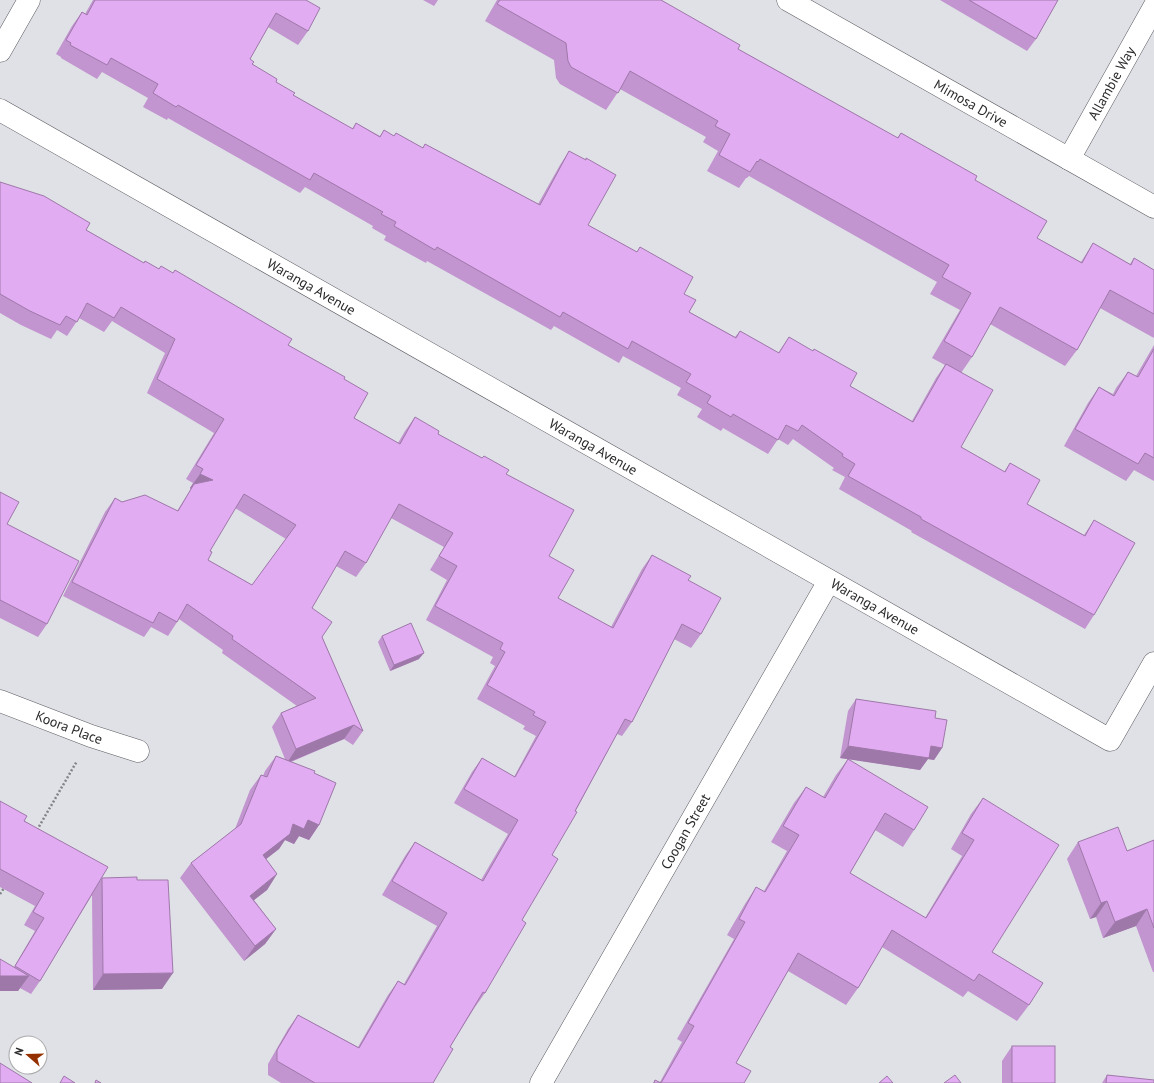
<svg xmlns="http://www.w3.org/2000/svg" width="1154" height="1083" font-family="'PT Sans',sans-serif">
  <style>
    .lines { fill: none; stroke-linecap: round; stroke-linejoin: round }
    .street-casing { stroke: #5c5d62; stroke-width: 23 }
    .path { stroke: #828387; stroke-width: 2.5; stroke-dasharray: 2 2; stroke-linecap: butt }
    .street { stroke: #fff; stroke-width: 22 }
    .wall { fill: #c294d0; fill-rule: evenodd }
    .shaded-wall { fill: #9e78a9 }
    .building { fill: #e2acf2; stroke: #9e78a9; fill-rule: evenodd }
    .labels { text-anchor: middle; stroke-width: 3.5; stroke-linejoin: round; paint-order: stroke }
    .street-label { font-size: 14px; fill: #2b2b2d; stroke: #fff }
  </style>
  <rect width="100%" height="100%" fill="#dfe1e6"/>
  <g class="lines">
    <g class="street-casing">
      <g id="street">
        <path id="s1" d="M788,0l366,207"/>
        <path d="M0,51l29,-51"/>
        <path id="s2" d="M0,110l1110,630 44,-77"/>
        <path id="s3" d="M1069,159l85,-152"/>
        <path id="s4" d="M0,701l91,35 47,15"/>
        <path id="s5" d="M541,1083l288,-502"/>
      </g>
    </g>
    <g class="path">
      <path d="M37,830l40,-69"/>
      <path d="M0,894l4,-6"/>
    </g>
    <use href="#street" class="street"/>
  </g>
  <g class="wall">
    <path d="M93,0h213l2,31 -10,14 -30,-18 -18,32 2,5 41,31 59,34 4,-6 24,13 4,-6 10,6 2,-3 27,15 2,-4 113,60 22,-39 9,-14 19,74 49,27 3,-5 44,47 5,18 46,25 5,-6 38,22 11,-16 61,49 62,35 24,-43 9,-13 -13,-7 28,-48 -30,-16 7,-12 -188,-106 -2,2h-1l-7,10 -32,-17 11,-20 -15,-9 3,-5 -86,-48 -14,21 -46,-26 -4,-6 -2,-18 -69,-39 12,-21h164l77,49 159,89 4,-5 74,47 62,58 44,24 12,-19 37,21 4,-6 20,12v68l-54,-30 -23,42 -12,16 -75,-42 -18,33 -11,16v74l43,25 6,-9 17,41 57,31 10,-15v95l-9,14 -174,-97 1,-1 -73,-42 6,-12 -13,-7 2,-2 -41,-29 -5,6 -10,-6 -10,15 -45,-26 -2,3 -24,-14 5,-8 -25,-14 4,-7 -58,-32 -4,7 -65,-37 -3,4 -124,-69 -1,2 -42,-23 2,-4 -14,-8 1,-2 -68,-39 -5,6 -132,-75 -1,2 -24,-13 5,-9 -46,-26 -5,7 -36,-21v-1l-5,-3 16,-28 10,-14 3,2z"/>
    <path d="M423,0h15l-4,6z"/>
    <path d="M940,0h118l-22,39 -9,12z"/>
    <path d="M0,182l86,48 58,33 15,6 14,4 2,-3 113,75 56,34 10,39 44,25 7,-12 10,-14 23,17 68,40 43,82 9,42 53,29 31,-58 10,-14 36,25 13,54 -10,14 -17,-9 -42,83 -10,14 -5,-2 -65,121 -30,65 -37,73 -10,14 -25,40 -17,36h-152l-13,-8v-11l20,-35 10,-14 60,32 30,-52 10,-14 6,3 33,-58 -55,-31 23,-39 10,-14 66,38 27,-46 -54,-31 18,-31 10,-14 32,19 22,-41 -13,-7 2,-3 -48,-27 18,-33 -5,-3 3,-6 -67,-37 21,-40 -17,-10 14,-23 -53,-29 -25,45 -10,14 -20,-11 -24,42 10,29 41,94 -10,14 -9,-6 -53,23 23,11 5,52 -10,15 -10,-4 -5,8 -9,-4 -6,9 -13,10 11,15 -10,16 -13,10 22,29 -11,15 -21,17 -64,-83 11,-15 44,-34 15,-39 11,-15 2,1 2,-5 11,-15 9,3 -13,-32 9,-14 16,-7 -75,-53 1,-3 -44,-31 -11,17 -17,-9 -7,10 -81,-41 42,-84 10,-14 7,4 55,9 14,-22 -1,-1 3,-5 -7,-4 28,-46 -67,-40 18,-40 -53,-32 -8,11 -25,-14 -12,18 -10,-6 -6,9 -30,-14 -21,-12zM235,508l51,31 -34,46 -44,-25 2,-9z"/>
    <path d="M1154,345v136l-20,-11 -8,11 -62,-35 24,-43 11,-16 14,7 3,-6 12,-16 8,4z"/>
    <path d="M0,492l7,32 40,100 -9,13 -38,-19z"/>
    <path d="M382,636l37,23 -29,12 -12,-29z"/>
    <path d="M856,699l79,19 7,30 -8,12 -6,-1 -8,11 -71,-11 65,71 -11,17 -28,-17 -25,43 75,45 37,-62 -11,-7 20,-35 12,-16 9,154 37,53 -12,16 -49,-30 -5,6 -81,-50 -24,41 -12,17 -58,-34 -52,92 8,20h-91l2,-3 5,2 22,-40 -5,-3 57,-100 -7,-4 18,-31 11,-17 8,4 23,-40 -16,-9 23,-39 12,-16 17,10 13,-22 12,-16 -8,-1 8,-47z"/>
    <path d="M0,801l100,80 2,-3 35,2 25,109 -69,1 -1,-95 -52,86 -9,13 -11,-6 -2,3 -4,-24 21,-36 -11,-6 11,-19 -35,-19z"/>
    <path d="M1154,840v132h-1l-17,-46 -33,12 -7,-21 -6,2 -23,-60 11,-17 49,9z"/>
    <path d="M1012,1046l43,37h-53v-22z"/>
    <path d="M1107,1075l47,8h-52z"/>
  </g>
  <g class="shaded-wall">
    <path d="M200,474l13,6 -19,4 -3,5 -1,-1z"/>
    <path d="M424,653l-5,6 -29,12 4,-6z"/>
    <path d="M354,725l-10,14 -57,24 9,-14z"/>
    <path d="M848,746h83l11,2 -8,12 -6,-1 -8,11 -80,-12z"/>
    <path d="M308,820l11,5 -10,15 -10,-4 -5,8 -9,-4 -6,9 -27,21 11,-15 30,-31z"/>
    <path d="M277,874l-10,16 -27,21 10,-15z"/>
    <path d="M1107,901l-11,16 -6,2 11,-16z"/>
    <path d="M1147,909l-11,17 -33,12 12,-16z"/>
    <path d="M276,929l-11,15 -21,17 11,-15z"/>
    <path d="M173,973l-11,16 -69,1 10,-16z"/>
    <path d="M0,976h29l-11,15h-18z"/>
  </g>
  <g class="building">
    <path d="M95,0h211l14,8 -12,23 -32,-18 -26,46 4,3 -2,2 25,15 -1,3 19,11 -2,2 60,34 3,-6 24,14 4,-7 10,6 2,-3 27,15 2,-4 115,61 29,-54 17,9v-2l30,17 -28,50 49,27 3,-5 53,30 -9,17 12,6 -7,12 47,26 4,-7 39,22 10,-16 24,14 1,-2 43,24 -7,13 63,36 33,-58 47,26 -32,57 44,25 5,-9 30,17 -13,24 58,32 9,-16 41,23 -41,72 -173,-96v-2l-73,-41 7,-12 -13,-8 1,-2 -41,-29 -4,6 -12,-6 -8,15 -45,-26 -2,3 -24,-14 4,-7 -25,-14 5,-8 -59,-33 -4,8 -65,-37 -3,5 -123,-70 -2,3 -41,-24 2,-4 -15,-8 2,-2 -69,-39 -4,7 -132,-75 -2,2 -23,-14 5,-9 -47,-26 -4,7 -37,-20 1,-2 -5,-3 16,-28 5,3z"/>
    <path d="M500,0h161l79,45 -2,4 160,89 3,-5 76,43 -2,4 72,41 -10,17 45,25 11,-20 38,22 3,-7 20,12v44l-44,-24 -33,60 -77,-43 -28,50 -28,-16 27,-48 -29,-16 7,-12 -189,-106 -2,3 -1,-1 -7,11 -31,-17 11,-21 -15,-8 3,-5 -88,-50 -12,22 -47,-26 -3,-6 -2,-18 -69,-39z"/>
    <path d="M969,0h89l-22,39z"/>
    <path d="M0,182l44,14 46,27 -4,7 58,33 1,-2 14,8 2,-3 12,7 2,-3 117,69 -4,6 57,32 -1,2 24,14 -14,25 46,26 15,-27 24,14 -1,3 44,24 2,-2 25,14 -3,4 68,36 -25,46 25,14 -16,28 55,30 39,-73 39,21 -3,4 33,18 -20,36 -19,-10 -50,98 -7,-3 -50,92 2,1 -25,43 6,4 -36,61 4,3 -41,70 -2,-1 -33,55 3,2 -20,34h-118l-38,-22v-11l21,-35 61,33 39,-67 7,4 42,-72 -55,-32 23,-39 68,39 35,-61 -54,-31 18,-31 33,19 31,-55 -13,-7 2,-3 -48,-27 18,-33 -5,-3 3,-6 -68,-37 22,-40 -18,-10 14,-23 -54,-29 -33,59 -21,-12 -33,57 20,14 -10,15 41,94 -9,-6 -58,24 -15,-36 35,-15 -84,-59 1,-3 -46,-32 -10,18 -18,-10 -6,11 -81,-41 43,-84 7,4 23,-7 33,16 16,-27 19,-4 -13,-6 3,-5 -7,-4 28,-46 -67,-40 18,-40 -54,-32 -7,11 -27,-15 -10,19 -11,-6 -6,9 -30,-14 -30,-17zM244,494l52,31 -44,60 -44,-25 4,-8 -2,-1z"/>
    <path d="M1154,349v109l-9,-5 -7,11 -63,-35 24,-42 15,9 14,-24 10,5z"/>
    <path d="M0,492l19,10 -12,22 72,37 -32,63 -47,-24z"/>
    <path d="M411,623l13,30 -30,12 -12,-29z"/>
    <path d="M856,699l80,12 -1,7 12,2 -5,28 -11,-2 -2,12 -81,-12z"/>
    <path d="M276,756l39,15 -1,2 22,10 -17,42 -11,-5 -4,9 -11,-5 -3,10 -27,21 14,19 -27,22 26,33 -21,17 -64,-83 50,-39 20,-49 6,2z"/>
    <path d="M848,759l80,48 -14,23 -29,-17 -35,60 76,45 48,-78 -12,-7 21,-35 76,47 -67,107 51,31 -14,22 -50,-31 -5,7 -82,-51 -34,58 -60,-35 -62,110 15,8 -7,12h-90l1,-3 6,3 33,-57 -6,-3 57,-101 -6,-3 17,-32 9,5 34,-57 -16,-9 23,-39 19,11z"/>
    <path d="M0,801l27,15 -3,5 84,46 -68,114 -25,-15 29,-48 -11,-6 11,-19 -44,-24z"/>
    <path d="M1118,827l9,24 27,-11v88l-7,-19 -32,13 -8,-21 -6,2 -23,-61z"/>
    <path d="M137,877v3h31l5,93 -70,1 -1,-96z"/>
    <path d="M0,959l29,17h-29z"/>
    <rect x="1012" y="1046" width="43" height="37"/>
    <path d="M0,1063l32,20h-32z"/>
    <path d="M955,1075l6,8h-17z"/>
    <path d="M1107,1075l47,5v3h-48z"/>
    <path d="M64,1076l11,7h-15z"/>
    <path d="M887,1076l6,7h-14z"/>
    <path d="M96,1080l5,3h-6z"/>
  </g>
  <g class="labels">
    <g class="street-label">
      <text dy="5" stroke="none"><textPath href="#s3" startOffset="87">Allambie Way</textPath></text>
      <text dy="5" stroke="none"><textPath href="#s1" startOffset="210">Mimosa Drive</textPath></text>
      <text dy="5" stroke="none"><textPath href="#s2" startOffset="358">Waranga Avenue</textPath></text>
      <text dy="5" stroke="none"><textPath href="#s2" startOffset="682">Waranga Avenue</textPath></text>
      <text dy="5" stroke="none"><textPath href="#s2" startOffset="1006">Waranga Avenue</textPath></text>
      <text dy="5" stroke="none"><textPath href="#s4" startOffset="74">Koora Place</textPath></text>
      <text dy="5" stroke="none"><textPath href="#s5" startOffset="290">Coogan Street</textPath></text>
    </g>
  </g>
  <g transform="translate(28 1055) rotate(290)"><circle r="19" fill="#ffffff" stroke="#aaaaab"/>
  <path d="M0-3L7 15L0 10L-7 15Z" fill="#953000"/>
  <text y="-6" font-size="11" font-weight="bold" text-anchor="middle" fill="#2b2b2d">N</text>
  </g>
</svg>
